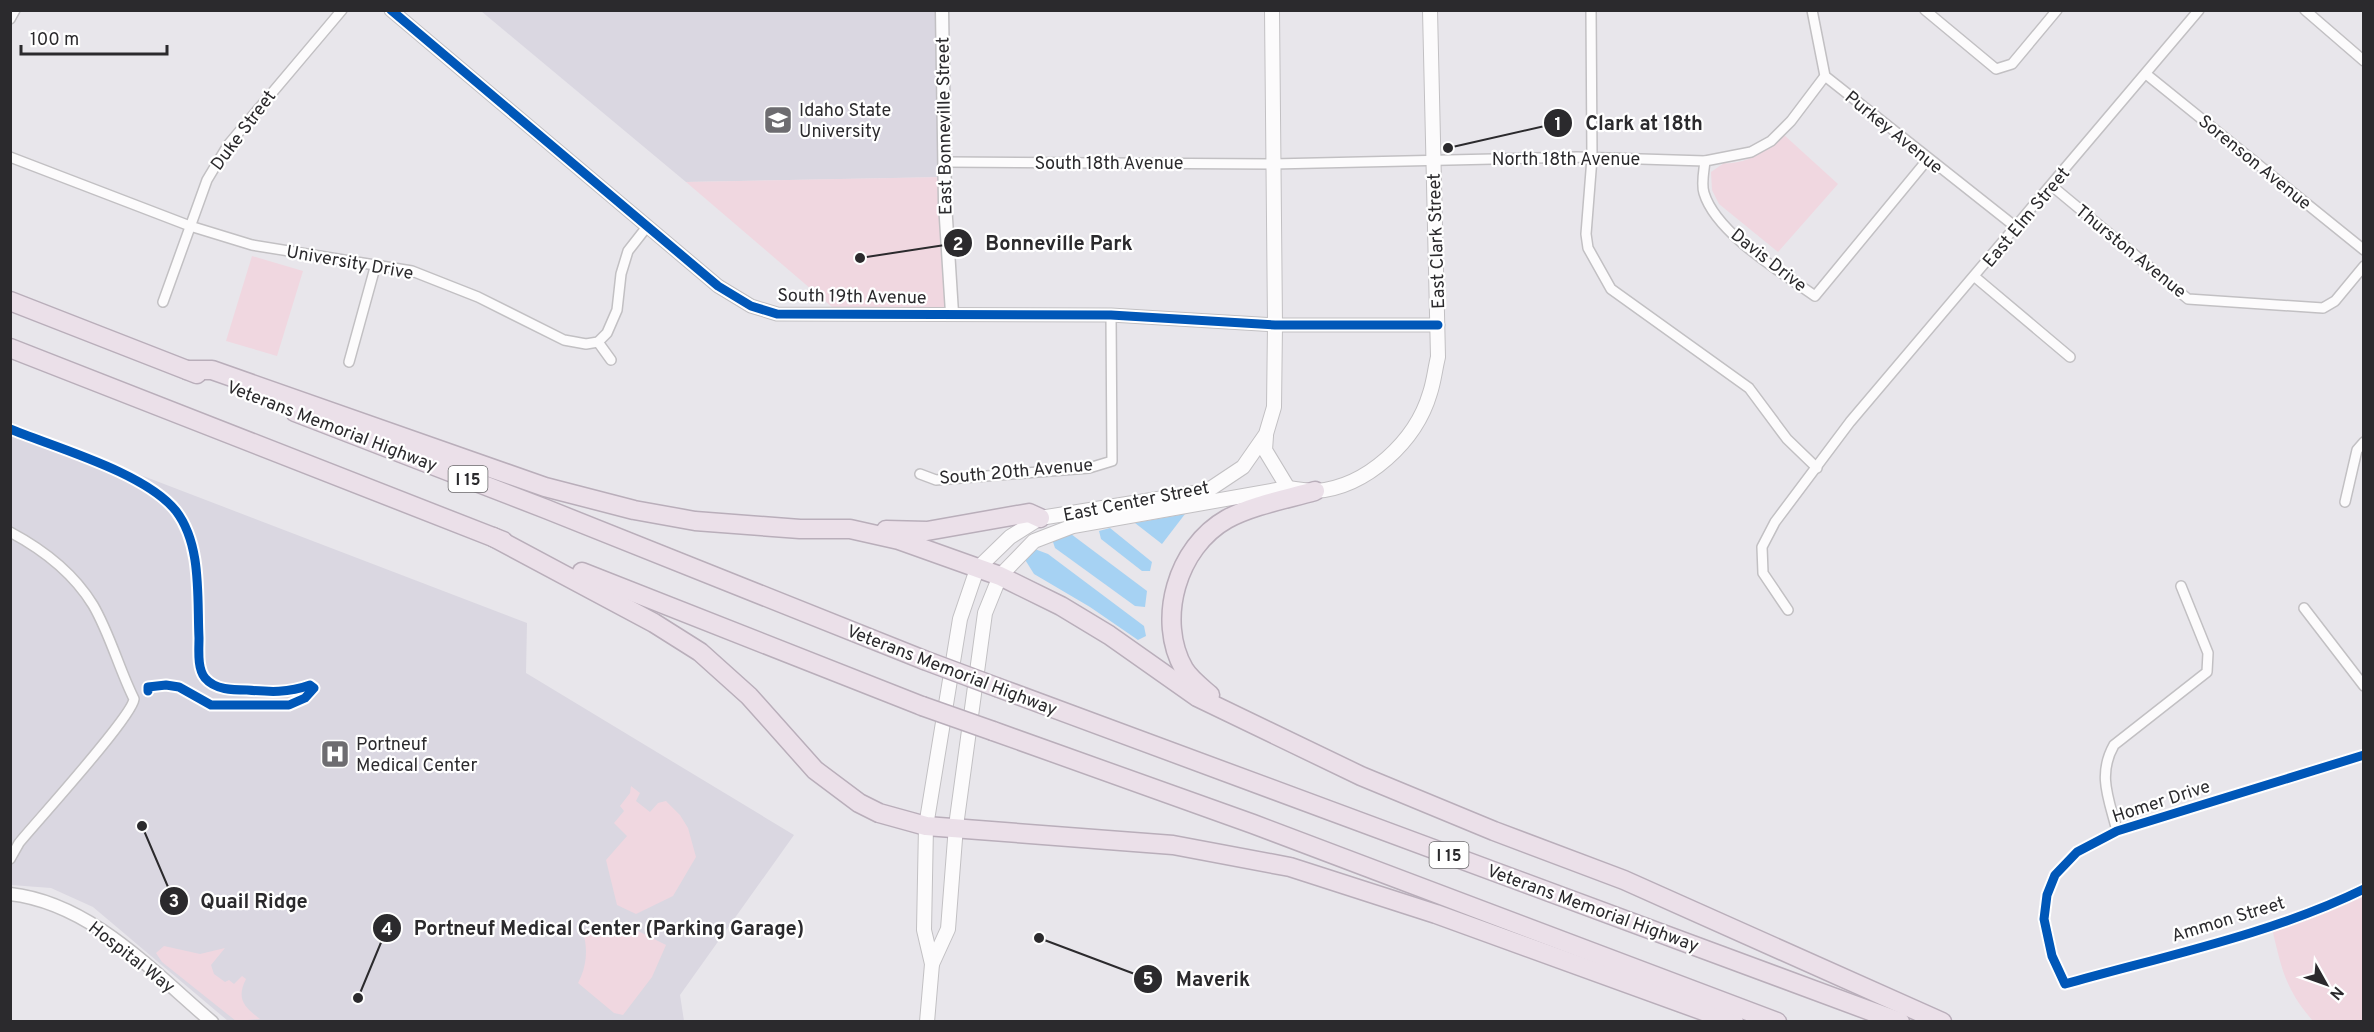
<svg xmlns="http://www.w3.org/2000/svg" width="2374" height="1032" font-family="Overpass,sans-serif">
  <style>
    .built { fill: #dad7e1 }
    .green { fill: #f0d7e0 }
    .water { fill: #a6d2f3 }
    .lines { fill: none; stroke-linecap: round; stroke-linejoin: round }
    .minor-casing { stroke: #c2c0c3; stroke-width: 12 }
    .tertiary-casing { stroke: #c2c0c3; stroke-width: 15 }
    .secondary-casing { stroke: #c2c0c3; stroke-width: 16 }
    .motorway-casing { stroke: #b9aeba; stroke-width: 21 }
    .minor { stroke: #fcfbfc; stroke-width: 9 }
    .tertiary { stroke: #fcfbfc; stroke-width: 12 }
    .secondary { stroke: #fcfbfc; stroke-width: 14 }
    .motorway { stroke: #ebe0e9; stroke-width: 18 }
    .motorway-bridge-casing { stroke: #b9aeba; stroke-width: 21; stroke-linecap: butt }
    .motorway-bridge { stroke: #ebe0e9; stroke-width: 18 }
    .cycleway-casing { stroke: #fff; stroke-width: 13 }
    .cycleway { stroke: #0057b8; stroke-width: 9 }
    .labels { text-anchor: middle; stroke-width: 4.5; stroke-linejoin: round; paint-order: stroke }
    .shield { fill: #fff; stroke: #6b6a6c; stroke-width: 1.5 }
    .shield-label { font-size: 16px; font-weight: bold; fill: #2b2a2d }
    .poi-label { font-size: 18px; fill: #2b2a2d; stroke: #fff; text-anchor: start }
    .street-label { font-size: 18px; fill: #2b2a2d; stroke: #fff }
    .leader { fill: none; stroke: #2b2a2d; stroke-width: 2 }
    .callout-dot { fill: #2b2a2d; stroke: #fff; stroke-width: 2 }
    .mark-label { font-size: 18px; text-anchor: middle; font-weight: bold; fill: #fff }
    .callout-label { font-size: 20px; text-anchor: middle; font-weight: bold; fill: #2b2a2d; stroke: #fff; stroke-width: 4.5; stroke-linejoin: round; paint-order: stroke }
  </style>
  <rect width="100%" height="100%" fill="#e8e6eb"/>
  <g class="built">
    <path d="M481,11h461l3,166 -259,5z"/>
    <path d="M10,425l517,198 -1,50 268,162 -114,160 4,26h-456l-135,-114 -42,-19 -40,-3z"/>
  </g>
  <g class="green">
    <path d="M1783,134l55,50 -60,68 -59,-48 -7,-14 -1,-18 13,-9c23,2 44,-13 59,-29z"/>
    <path d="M945,177l1,136 -100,6 -160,-137z"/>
    <path d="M252,256l51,15 -26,85 -51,-15z"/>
    <path d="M631,786l9,7 -4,8 14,11 8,-9 8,-2 14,14 8,13 8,29 -23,39 -37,18 -19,-9 -11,-45 21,-24 -13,-13 10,-12 -4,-5 10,-13z"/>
    <path d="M2363,889v132h-50c-29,-33 -32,-55 -42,-97z"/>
    <path d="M586,929c19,7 31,9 50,1l30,15 -14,32 -29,38 -9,-2 -36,-30c9,-17 10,-33 5,-52z"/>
    <path d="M164,946l36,8 25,-6 -14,17 3,9 11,8 4,-2 5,4 8,-8 4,3c-10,20 -2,28 14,40l-24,2 -74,-59 -6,-9z"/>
  </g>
  <g class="water">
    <path d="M1185,514l-23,30 -27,-21z"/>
    <path d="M1110,528l42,34 -2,9h-8l-41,-32 -2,-8z"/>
    <path d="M1067,531l80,60 -2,16 -10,-1 -80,-58 -3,-9z"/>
    <path d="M1032,548l16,6 96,72 2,10 -8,4 -48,-33 -56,-33 -10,-16z"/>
  </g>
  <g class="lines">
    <g class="minor-casing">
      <g id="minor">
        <path d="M1591,10l1,148 -6,76 2,14 23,41 138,99 38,51 30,29"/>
        <path d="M1812,10l13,66 192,152"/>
        <path d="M1925,10l71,59 16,-5 45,-54"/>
        <path d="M2305,10l59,51"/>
        <path d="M10,19l5,-9"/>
        <path d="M2146,74l218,176"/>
        <path d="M10,157l180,69 62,19 160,26 66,26 86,43 22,4 12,-2 9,-9 10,-23 4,-36 7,-23 18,-23"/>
        <path d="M1705,161c-1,10 -4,23 -1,32 12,40 77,79 111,103l113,-137"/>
        <path d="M945,162l328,2 304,-7 128,4 46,-9 20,-11 20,-20 34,-45"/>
        <path d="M2052,186l136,113 135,9 12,-7 29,-35"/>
        <path d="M1975,277l95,80"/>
        <path d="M163,302l44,-122 21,-35 114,-135"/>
        <path d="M598,342l13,18"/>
        <path d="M349,362l27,-98"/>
        <path d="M920,474l16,6 153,-12 23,-7 -1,-146"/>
        <path d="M2345,502l12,-52 7,-8"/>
        <path d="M10,532c32,17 64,42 83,73 17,29 26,64 41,94 -2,18 -97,122 -115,144l-9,16"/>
        <path d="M2304,608l60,78"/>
        <path d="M1788,610l-25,-37 -1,-26 13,-25 75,-100 349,-412"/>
        <path d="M2364,755l-247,76 -40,21 -22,23 -8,20 -3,24 8,37 13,28c96,-27 210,-51 299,-95"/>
        <path d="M2117,831c-8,-32 -20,-56 -3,-86l93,-73 1,-19 -27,-67"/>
      </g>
    </g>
    <g class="tertiary-casing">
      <g id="tertiary">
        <path d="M391,10l327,276 33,20 26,8 334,1 164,10h163"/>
        <path d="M942,10l3,193 7,110"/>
        <path d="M10,894c81,9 143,78 202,128"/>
      </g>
    </g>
    <g class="secondary-casing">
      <g id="secondary">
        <path d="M1266,436l-1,14 23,38"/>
        <path d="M932,964l16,-35 8,-103 29,-213 15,-37 34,-35 39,-15 215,-38c9,1 19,3 28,3 51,-4 100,-50 114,-98 4,-12 5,-24 8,-36l-8,-347"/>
        <path d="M927,1022l5,-58 -8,-34 2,-104 34,-207 17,-50 33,-32 30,-19 167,-27 36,-24 23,-33 8,-27 1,-82 -3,-315"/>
      </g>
    </g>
    <g class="motorway-casing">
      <g id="motorway">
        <path d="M10,301l187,73"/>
        <path d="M10,348l493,193"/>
        <path d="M187,370h25l333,117 89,23 61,11 105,8h50l49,11 101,36 61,30 48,29 88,62 164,79 133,55 130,49 318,142"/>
        <path d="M295,412l251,97 378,151"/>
        <path d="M886,530l41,1 102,-18 11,5"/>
        <path d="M493,537l161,86 46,29 49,44 66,74 44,33 20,10 47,13 247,19 117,22 146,47 298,108"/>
        <path d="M582,572l340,134"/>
        <path d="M999,688l901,334"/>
        <path d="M1210,695c-8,-7 -20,-16 -26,-26 -28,-49 -7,-122 43,-150 26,-14 60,-20 88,-28"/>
        <path d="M993,731l260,93 524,198"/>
      </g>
    </g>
    <use href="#minor" class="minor"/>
    <use href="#tertiary" class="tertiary"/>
    <use href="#secondary" class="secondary"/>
    <use href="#motorway" class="motorway"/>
    <g class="motorway-bridge-casing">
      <g id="motorway-bridge">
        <path d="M924,660l75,28"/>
        <path d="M922,706l71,25"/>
      </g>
    </g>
    <use href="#motorway-bridge" class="motorway-bridge"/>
    <g class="cycleway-casing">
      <g id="cycleway">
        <path d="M391,10l327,276 33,20 26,8 334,1 164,10h163"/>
        <path d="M10,429c47,19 136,44 166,82 26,34 21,86 23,127 0,12 -2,30 6,40 10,12 28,12 42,12 23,2 41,3 63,-5l4,3 -9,10 -16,7h-78l-32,-18 -13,-2 -18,2v4"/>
        <path d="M2364,755l-247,76 -40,21 -22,23 -8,20 -3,24 8,37 13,28c96,-27 210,-51 299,-95"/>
      </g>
    </g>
    <use href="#cycleway" class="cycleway"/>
  </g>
  <defs>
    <g id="university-square" transform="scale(1.5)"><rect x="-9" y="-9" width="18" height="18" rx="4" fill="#6d6c70" stroke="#fff"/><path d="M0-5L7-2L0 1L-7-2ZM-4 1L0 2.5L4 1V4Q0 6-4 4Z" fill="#fff"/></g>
    <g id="hospital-square" transform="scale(1.5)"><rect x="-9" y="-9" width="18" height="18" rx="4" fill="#6d6c70" stroke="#fff"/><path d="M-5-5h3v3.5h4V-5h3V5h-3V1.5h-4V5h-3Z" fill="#fff"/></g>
  </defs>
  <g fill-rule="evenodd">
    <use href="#university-square" x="778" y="120"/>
    <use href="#hospital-square" x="335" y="754"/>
  </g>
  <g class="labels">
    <g class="shield">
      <rect x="448.5" y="466" width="39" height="26" rx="4.5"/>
      <rect x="1429.5" y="842" width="39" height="26" rx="4.5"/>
    </g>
    <g class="shield-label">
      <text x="468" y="485">I 15</text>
      <text x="1449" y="861">I 15</text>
    </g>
    <g class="poi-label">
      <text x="799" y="116">Idaho State<tspan x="799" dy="21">University</tspan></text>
      <text x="356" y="750">Portneuf<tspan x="356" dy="21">Medical Center</tspan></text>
    </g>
    <g class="street-label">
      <text transform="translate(944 126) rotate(-91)" y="6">East Bonneville Street</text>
      <text transform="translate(243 130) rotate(-53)" y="6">Duke Street</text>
      <text transform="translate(1894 132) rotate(39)" y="6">Purkey Avenue</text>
      <text x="1566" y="165">North 18th Avenue</text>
      <text transform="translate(2255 162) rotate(39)" y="6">Sorenson Avenue</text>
      <text x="1109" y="169">South 18th Avenue</text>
      <text transform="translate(2026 217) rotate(-50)" y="6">East Elm Street</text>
      <text transform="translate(1436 241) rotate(-92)" y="6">East Clark Street</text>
      <text transform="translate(2131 251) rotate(39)" y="6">Thurston Avenue</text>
      <text transform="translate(1769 260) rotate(38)" y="6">Davis Drive</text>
      <text transform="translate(350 262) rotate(10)" y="6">University Drive</text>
      <text transform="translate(852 296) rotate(1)" y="6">South 19th Avenue</text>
      <text transform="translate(332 426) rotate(21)" y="6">Veterans Memorial Highway</text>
      <text transform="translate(1016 471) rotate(-5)" y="6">South 20th Avenue</text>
      <text transform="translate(1136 501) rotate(-11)" y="6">East Center Street</text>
      <text transform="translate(952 670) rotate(21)" y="6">Veterans Memorial Highway</text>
      <text transform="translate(2161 801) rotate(-18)" y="6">Homer Drive</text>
      <text transform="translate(1593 908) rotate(20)" y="6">Veterans Memorial Highway</text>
      <text transform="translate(2228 919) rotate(-17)" y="6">Ammon Street</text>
      <text transform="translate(132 957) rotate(38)" y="6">Hospital Way</text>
    </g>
  </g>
  <path class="leader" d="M1448 148L1558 123M860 258L958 243M142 826L174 901M358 998L387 928M1039 938L1148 979"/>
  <g class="callout-dot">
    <circle cx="1448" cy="148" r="6"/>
    <circle cx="860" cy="258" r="6"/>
    <circle cx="142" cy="826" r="6"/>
    <circle cx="358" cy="998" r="6"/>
    <circle cx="1039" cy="938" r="6"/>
    <circle cx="1558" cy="123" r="15"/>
    <circle cx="958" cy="243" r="15"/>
    <circle cx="174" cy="901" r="15"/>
    <circle cx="387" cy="928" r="15"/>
    <circle cx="1148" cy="979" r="15"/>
  </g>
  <g class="mark-label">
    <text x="1558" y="130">1</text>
    <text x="958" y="250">2</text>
    <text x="174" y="907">3</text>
    <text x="387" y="935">4</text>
    <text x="1148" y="985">5</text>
  </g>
  <g class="callout-label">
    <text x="1644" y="130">Clark at 18th</text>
    <text x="1059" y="250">Bonneville Park</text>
    <text x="254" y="908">Quail Ridge</text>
    <text x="609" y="935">Portneuf Medical Center (Parking Garage)</text>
    <text x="1213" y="986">Maverik</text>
  </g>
  <rect width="2374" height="1032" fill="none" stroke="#2b2a2d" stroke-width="24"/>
  <g transform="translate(2326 984) rotate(130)" stroke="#ffffff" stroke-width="4.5" paint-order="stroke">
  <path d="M0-4.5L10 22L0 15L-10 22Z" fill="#2b2a2d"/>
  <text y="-9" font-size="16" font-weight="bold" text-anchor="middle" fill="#2b2a2d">N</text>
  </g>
  <path d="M21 45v9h146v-9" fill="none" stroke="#2b2a2d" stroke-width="3"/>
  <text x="30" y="45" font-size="18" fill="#2b2a2d" stroke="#ffffff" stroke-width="4.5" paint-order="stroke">100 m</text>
</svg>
